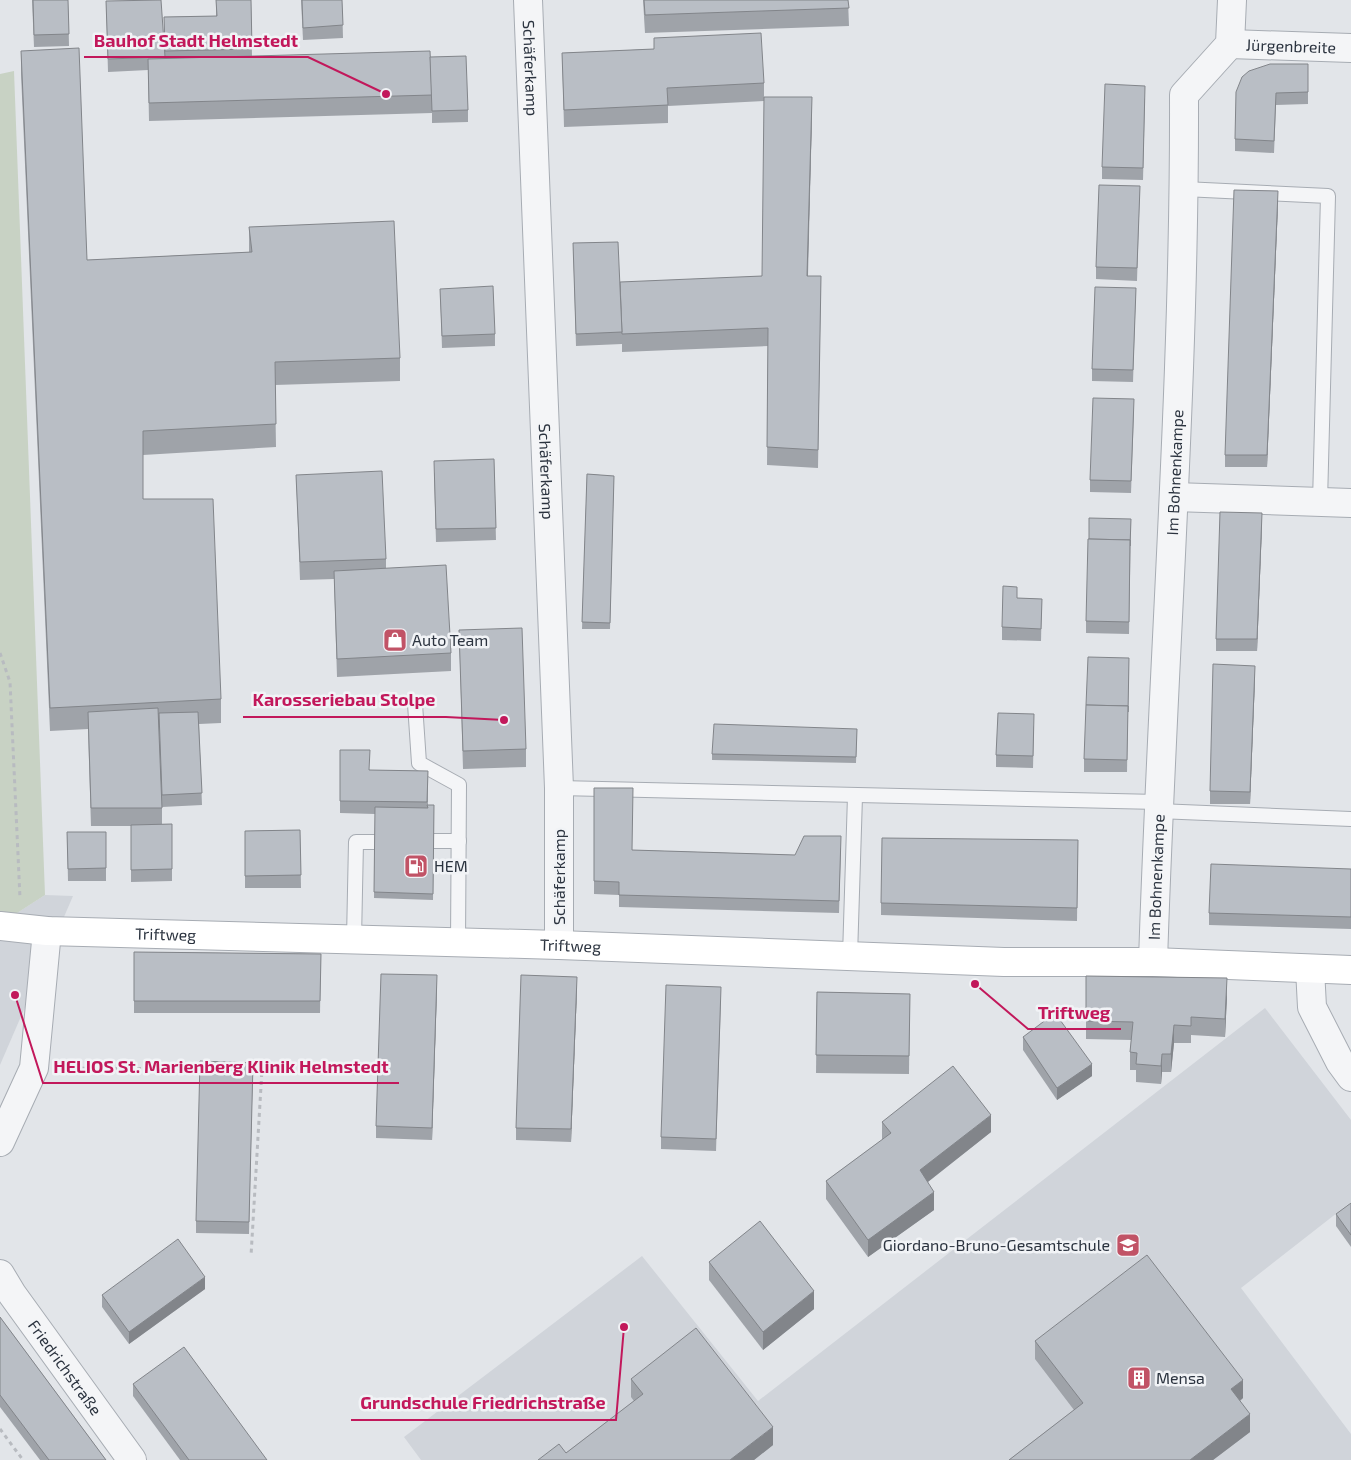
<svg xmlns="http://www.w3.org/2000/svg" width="1351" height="1460" font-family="'Exo 2',sans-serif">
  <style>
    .built { fill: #d0d4da }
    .green { fill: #c8d2c4 }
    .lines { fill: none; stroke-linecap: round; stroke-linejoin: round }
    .lane-casing { stroke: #a7acb3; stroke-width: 16 }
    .street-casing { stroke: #a7acb3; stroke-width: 30 }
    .secondary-casing { stroke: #a7acb3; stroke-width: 30 }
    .path { stroke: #b8bbc0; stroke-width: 3; stroke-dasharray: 4 4; stroke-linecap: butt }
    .lane { stroke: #f4f5f7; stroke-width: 14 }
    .street { stroke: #f4f5f7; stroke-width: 28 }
    .secondary { stroke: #fff; stroke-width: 28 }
    .wall { fill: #9fa3a9 }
    .shaded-wall { fill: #82858a }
    .building { fill: #b9bec5; stroke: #82858a }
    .labels { text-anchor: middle; stroke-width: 5; stroke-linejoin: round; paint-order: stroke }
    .street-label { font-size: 16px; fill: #2b333f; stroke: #f1f3f6 }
    .poi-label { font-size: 16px; fill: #2b333f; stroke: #f1f3f6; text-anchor: start }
    .leader { fill: none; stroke: #c2185b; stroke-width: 2 }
    .callout-dot { fill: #c2185b; stroke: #f1f3f6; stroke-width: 2 }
    .callout-label { font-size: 18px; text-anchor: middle; font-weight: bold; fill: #c2185b; stroke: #f1f3f6; stroke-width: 5; stroke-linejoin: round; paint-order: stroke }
  </style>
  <rect width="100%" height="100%" fill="#e2e5e9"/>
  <g class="built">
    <path d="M45,895l28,1 -73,169v-141z"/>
    <path d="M1265,1008l86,112v82l-110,86 110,146v26h-930l-17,-23 238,-181 116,145z"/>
  </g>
  <path class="green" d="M14,71l31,824 -45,29v-850z"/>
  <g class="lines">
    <g class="lane-casing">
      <g id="lane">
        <path d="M1184,189l144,7 -8,306"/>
        <path d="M415,704l4,59 40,22 -1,158"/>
        <path d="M559,788l599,14"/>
        <path d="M1158,811l193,8"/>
        <path d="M417,841h42"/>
        <path d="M354,939l2,-97h37"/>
        <path d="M850,956l5,-160"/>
      </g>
    </g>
    <g class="street-casing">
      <g id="street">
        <path id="s1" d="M528,0l31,788v157"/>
        <path id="s2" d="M1230,44l121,4"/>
        <path d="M1174,497l177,6"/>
        <path id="s3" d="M1153,962c9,-289 32,-578 31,-867l46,-51 2,-44"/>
        <path d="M1310,969l2,38 28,55 11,15"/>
        <path d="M0,1142l34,-74 13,-137"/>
        <path id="s4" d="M0,1274l12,20 120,166"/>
      </g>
    </g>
    <g class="secondary-casing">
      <g id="secondary">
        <path id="s5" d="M0,926l47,5 512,14 445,17h149l198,8"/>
      </g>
    </g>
    <g class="path">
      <path d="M0,653l10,29 10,216"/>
      <path d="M65,1068l138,1"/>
      <path d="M250,1069h12l-11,187"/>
      <path d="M0,1429l23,31"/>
    </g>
    <use href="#lane" class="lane"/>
    <use href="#street" class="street"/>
    <use href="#secondary" class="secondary"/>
  </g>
  <g class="wall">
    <path d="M32,0h36l1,46 -35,1z"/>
    <path d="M216,0h35l1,56 178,1 38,53v12l-36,1v-17v7l-283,8 -1,-51 -40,2 -2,-71 58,40v-24l52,-1z"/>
    <path d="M301,0h41l1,38 -40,2z"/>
    <path d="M643,0h205l1,26 -204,7z"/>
    <path d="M654,49l110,34v18l-96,5v17l-104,4 -2,-74z"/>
    <path d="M21,51l66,209 162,-8v-25l151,131v23l-125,4 1,62 -133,8v44l78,200v24l-22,1 3,81 -40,2v17h10v57l-41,1v-56h-40l-3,-97 -38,2 -29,-657z"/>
    <path d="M1270,64h38v40l-32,1 -2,48 -39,-2v-12z"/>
    <path d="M1145,98l-2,82 -41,-1v-12z"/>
    <path d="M812,115l-4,161h13l-3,192 -51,-3 1,-119 -146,6v-8l-46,2 -3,-103 47,41 142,-8z"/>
    <path d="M1140,186l-3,95 -41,-2v-12z"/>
    <path d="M1278,204l-11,263h-42v-12z"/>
    <path d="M1136,288l-3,94 -41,-1v-12z"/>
    <path d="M440,289l55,45v12l-53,2z"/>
    <path d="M1134,411l-3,82 -41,-1v-12z"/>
    <path d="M494,459l2,81 -60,2 -2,-69z"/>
    <path d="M587,474l27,2 -4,153h-28z"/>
    <path d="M296,475l90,84v10l65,84v18l-114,6 -3,-98 -34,1z"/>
    <path d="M1131,519l-2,115 -43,-1v-12z"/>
    <path d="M1262,525l-5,126h-41v-12z"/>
    <path d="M1017,598l25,1 -1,42 -39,-1v-13z"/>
    <path d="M459,630l67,119v18l-63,2z"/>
    <path d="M1129,658l-2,114h-43v-13z"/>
    <path d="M1255,678l-5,126h-40v-13z"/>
    <path d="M1034,726l-1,42 -37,-1v-12z"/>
    <path d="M857,729l-1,34 -144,-3v-6z"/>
    <path d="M340,750l30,20 58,1v34h6l-1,95 -59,-2 1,-84 -35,-1z"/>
    <path d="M594,788l38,62 163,5 46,-7 -2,65 -220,-6v-12l-25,-1z"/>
    <path d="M300,830l1,58h-56v-57z"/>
    <path d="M67,832h39v49h-38z"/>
    <path d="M1078,840l-1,81 -196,-6v-12z"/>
    <path d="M1351,869v60l-142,-4v-12z"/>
    <path d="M134,952l187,2 -1,59h-186z"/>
    <path d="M1086,976l141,20 -2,41 -34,-2v8h-17l-3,29h-9l-1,12 -25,-2v-12h-6v-18l1,-12 -45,-1z"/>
    <path d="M437,988l-5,152 -56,-2v-12z"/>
    <path d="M577,989l-6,153 -55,-2v-12z"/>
    <path d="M817,992l93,2 -1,80 -93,-1z"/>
    <path d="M721,999l-5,152 -55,-2v-12z"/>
    <path d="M1023,1037l69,39 -35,24 -34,-50z"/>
    <path d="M253,1063l-4,171 -53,-1v-12z"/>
    <path d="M882,1122l109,10 -63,50 6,28 -66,47 -42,-58v-18l56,-41z"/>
    <path d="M1351,1203v44l-15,-21v-12z"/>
    <path d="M709,1262l105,47 -51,41 -54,-70z"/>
    <path d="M205,1289l-76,55 -27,-37v-12z"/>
    <path d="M0,1317l106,143h-66l-40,-53z"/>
    <path d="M1035,1341l208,57 -3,3 10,31 -37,28h-204l65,-50 -39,-51z"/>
    <path d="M631,1379l142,66 -19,15h-216l28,-7 68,-52 -3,-4z"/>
    <path d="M133,1384l134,76h-87l-47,-64z"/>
  </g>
  <g class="shaded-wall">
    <path d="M812,97v18l-5,179v-18z"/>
    <path d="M1278,191v13l-11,263v-12z"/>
    <path d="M1262,513v12l-5,126v-12z"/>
    <path d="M1255,666v12l-5,126v-12z"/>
    <path d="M437,975v13l-5,152v-12z"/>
    <path d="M577,977v12l-6,153v-13z"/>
    <path d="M1227,978v18l-2,41v-18z"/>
    <path d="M1174,1025v18l-3,29v-18z"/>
    <path d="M1162,1054v18l-1,12v-18z"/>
    <path d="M1092,1064v12l-35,24v-12z"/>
    <path d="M991,1115v17l-71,56v-18z"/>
    <path d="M934,1192v18l-66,47v-17z"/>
    <path d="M205,1277v12l-76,55v-12z"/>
    <path d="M814,1291v18l-51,41v-18z"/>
    <path d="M1243,1380v18l-12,9v-18z"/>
    <path d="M1250,1414v18l-37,28h-23z"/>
    <path d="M773,1427v18l-19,15h-24z"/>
  </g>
  <g class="building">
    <path d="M33,0h35l1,34 -35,1z"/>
    <path d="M161,0l4,57 -57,2 -2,-58z"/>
    <path d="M216,0h35l1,49 -87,2 -1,-34 53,-1z"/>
    <path d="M302,0h40l1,25 -40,3z"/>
    <path d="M644,0h204l1,8 -204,7z"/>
    <path d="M761,33l3,50 -97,5 1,17 -104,5 -2,-57 92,-4v-11z"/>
    <path d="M79,48l8,212 165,-8 -3,-25 145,-6 6,137 -125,4 1,62 -133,7v68h70l8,200 -171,9 -29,-657z"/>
    <path d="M430,51l2,44 -283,8 -1,-44z"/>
    <path d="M466,56l2,54 -36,1 -2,-54z"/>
    <path d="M1270,64h38v28l-32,1 -2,48 -39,-2 1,-47 6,-15 7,-6z"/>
    <path d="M1105,84l40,2 -2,82 -41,-1z"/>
    <path d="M764,97h48l-5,179h14l-3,174 -51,-3 1,-119 -146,6 -2,-52 142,-6z"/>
    <path d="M1099,185l41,1 -3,82 -41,-1z"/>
    <path d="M1234,190l44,1 -11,264h-42z"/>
    <path d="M618,242l4,90 -46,2 -3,-91z"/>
    <path d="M493,286l2,48 -53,2 -2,-47z"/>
    <path d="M1095,287l41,1 -3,82 -41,-1z"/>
    <path d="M1093,398l41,1 -3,82 -41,-1z"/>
    <path d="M494,459l2,69 -60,1 -2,-68z"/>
    <path d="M382,471l4,88 -86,3 -4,-87z"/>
    <path d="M587,474l27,2 -4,147 -28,-1z"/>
    <path d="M1220,512l42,1 -5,126h-41z"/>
    <path d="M1089,518l42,1 -1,27v-6l-41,-1z"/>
    <path d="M1088,539l42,1 -1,82 -43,-1z"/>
    <path d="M446,565l5,88 -114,6 -3,-88z"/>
    <path d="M1003,586l14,1v11l25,1 -1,30 -39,-2z"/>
    <path d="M522,628l4,121 -63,2 -4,-121z"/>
    <path d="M1088,657l41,1 -1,54v-6l-42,-1z"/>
    <path d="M1213,664l42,2 -5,126 -40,-1z"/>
    <path d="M1086,705l42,1 -1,54 -43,-1z"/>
    <path d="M158,708l4,100h-71l-3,-96z"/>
    <path d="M198,712l4,81 -40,2 -3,-82z"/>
    <path d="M998,713l36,1 -1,42 -37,-1z"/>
    <path d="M714,724l143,5 -1,28 -144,-3z"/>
    <path d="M340,750h30l-1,20 59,1 -1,31 -87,-1z"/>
    <path d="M594,788h39l-1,62 163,5 9,-19h37l-2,65 -220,-6v-13l-25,-1z"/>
    <path d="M427,805h7l-1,89 -59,-2 1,-85 53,1z"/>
    <path d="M172,824v45l-41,1v-45z"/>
    <path d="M300,830l1,45 -56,1v-45z"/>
    <path d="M67,832h39v36l-38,1z"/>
    <path d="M882,838l196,2 -1,68 -196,-5z"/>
    <path d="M1211,864l140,5v48l-142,-4z"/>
    <path d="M134,952l187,2 -1,47h-186z"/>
    <path d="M381,974l56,1 -5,153 -56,-2z"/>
    <path d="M521,975l56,2 -6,152 -55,-1z"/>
    <path d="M1086,976l141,2 -2,41 -34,-2v9l-17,-1 -3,29h-9l-1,12 -25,-2 1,-11 -7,-1 3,-30 -47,-1z"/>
    <path d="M666,985l55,2 -5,152 -55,-2z"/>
    <path d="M817,992l93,2 -1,62 -93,-1z"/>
    <path d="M1055,1013l37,51 -35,24 -34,-51z"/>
    <path d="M200,1061l53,2 -4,159 -53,-1z"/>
    <path d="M953,1066l38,49 -71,55 14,22 -66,48 -42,-59 65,-48 -9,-11z"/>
    <path d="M1351,1203v32l-15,-21z"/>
    <path d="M760,1221l54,70 -51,41 -54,-70z"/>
    <path d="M178,1239l27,38 -76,55 -27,-37z"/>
    <path d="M1147,1255l96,125 -12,9 19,25 -60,46h-181l74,-57 -48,-62z"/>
    <path d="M0,1317l106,143h-57l-49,-65z"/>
    <path d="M696,1328l77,99 -43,33h-192l21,-16 7,9 77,-59 -12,-15z"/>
    <path d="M184,1347l83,113h-78l-56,-76z"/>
  </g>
  <defs>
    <g id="shop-square" transform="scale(1.25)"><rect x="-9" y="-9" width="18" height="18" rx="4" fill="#c15366" stroke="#f1f3f6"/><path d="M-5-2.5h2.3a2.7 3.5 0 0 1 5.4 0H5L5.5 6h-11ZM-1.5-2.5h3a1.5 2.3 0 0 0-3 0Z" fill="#fff"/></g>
    <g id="fuel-square" transform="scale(1.25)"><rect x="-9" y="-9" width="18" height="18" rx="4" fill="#c15366" stroke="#f1f3f6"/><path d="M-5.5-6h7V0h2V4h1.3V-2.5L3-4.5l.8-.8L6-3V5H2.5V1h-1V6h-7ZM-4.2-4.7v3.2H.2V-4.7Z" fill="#fff"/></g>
    <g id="school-square" transform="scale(1.25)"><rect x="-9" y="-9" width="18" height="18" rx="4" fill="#c15366" stroke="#f1f3f6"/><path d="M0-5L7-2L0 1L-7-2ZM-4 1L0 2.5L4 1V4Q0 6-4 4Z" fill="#fff"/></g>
    <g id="building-square" transform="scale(1.25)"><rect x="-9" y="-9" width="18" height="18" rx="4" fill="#c15366" stroke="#f1f3f6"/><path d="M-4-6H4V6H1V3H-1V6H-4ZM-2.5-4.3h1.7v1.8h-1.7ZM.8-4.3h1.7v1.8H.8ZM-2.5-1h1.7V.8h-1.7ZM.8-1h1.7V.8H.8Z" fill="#fff"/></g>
  </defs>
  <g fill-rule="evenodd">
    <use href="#shop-square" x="395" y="640"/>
    <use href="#fuel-square" x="416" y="866"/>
    <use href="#school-square" x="1128" y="1245"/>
    <use href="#building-square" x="1139" y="1378"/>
  </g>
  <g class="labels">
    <g class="street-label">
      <text dy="6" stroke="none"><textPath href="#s2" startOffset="61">Jürgenbreite</textPath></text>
      <text dy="6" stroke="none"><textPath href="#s1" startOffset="68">Schäferkamp</textPath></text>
      <text dy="6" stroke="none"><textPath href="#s1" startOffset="472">Schäferkamp</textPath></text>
      <text dy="6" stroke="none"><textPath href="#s3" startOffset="490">Im Bohnenkampe</textPath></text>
      <text transform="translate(559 877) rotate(-90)" y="6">Schäferkamp</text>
      <text dy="6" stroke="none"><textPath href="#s3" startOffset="85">Im Bohnenkampe</textPath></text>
      <text dy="6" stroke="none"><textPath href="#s5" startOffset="166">Triftweg</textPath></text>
      <text dy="6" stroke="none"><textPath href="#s5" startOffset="571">Triftweg</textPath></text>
      <text dy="6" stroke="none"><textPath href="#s4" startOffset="114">Friedrichstraße</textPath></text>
    </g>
    <g class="poi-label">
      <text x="412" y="646">Auto Team</text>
      <text x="434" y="872">HEM</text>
      <text x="1110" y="1251" text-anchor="end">Giordano-Bruno-Gesamtschule</text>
      <text x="1156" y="1384">Mensa</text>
    </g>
  </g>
  <path class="leader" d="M386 94L308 57H84M504 720L446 717H243M975 984L1028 1029H1121M15 995L43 1083H399M624 1327L616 1420H351"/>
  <g class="callout-dot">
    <circle cx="386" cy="94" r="5"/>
    <circle cx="504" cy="720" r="5"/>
    <circle cx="975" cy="984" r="5"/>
    <circle cx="15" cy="995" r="5"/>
    <circle cx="624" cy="1327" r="5"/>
  </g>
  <g class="callout-label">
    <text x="196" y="47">Bauhof Stadt Helmstedt</text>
    <text x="344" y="706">Karosseriebau Stolpe</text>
    <text x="1074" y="1019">Triftweg</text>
    <text x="221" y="1073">HELIOS St. Marienberg Klinik Helmstedt</text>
    <text x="483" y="1409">Grundschule Friedrichstraße</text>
  </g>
</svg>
